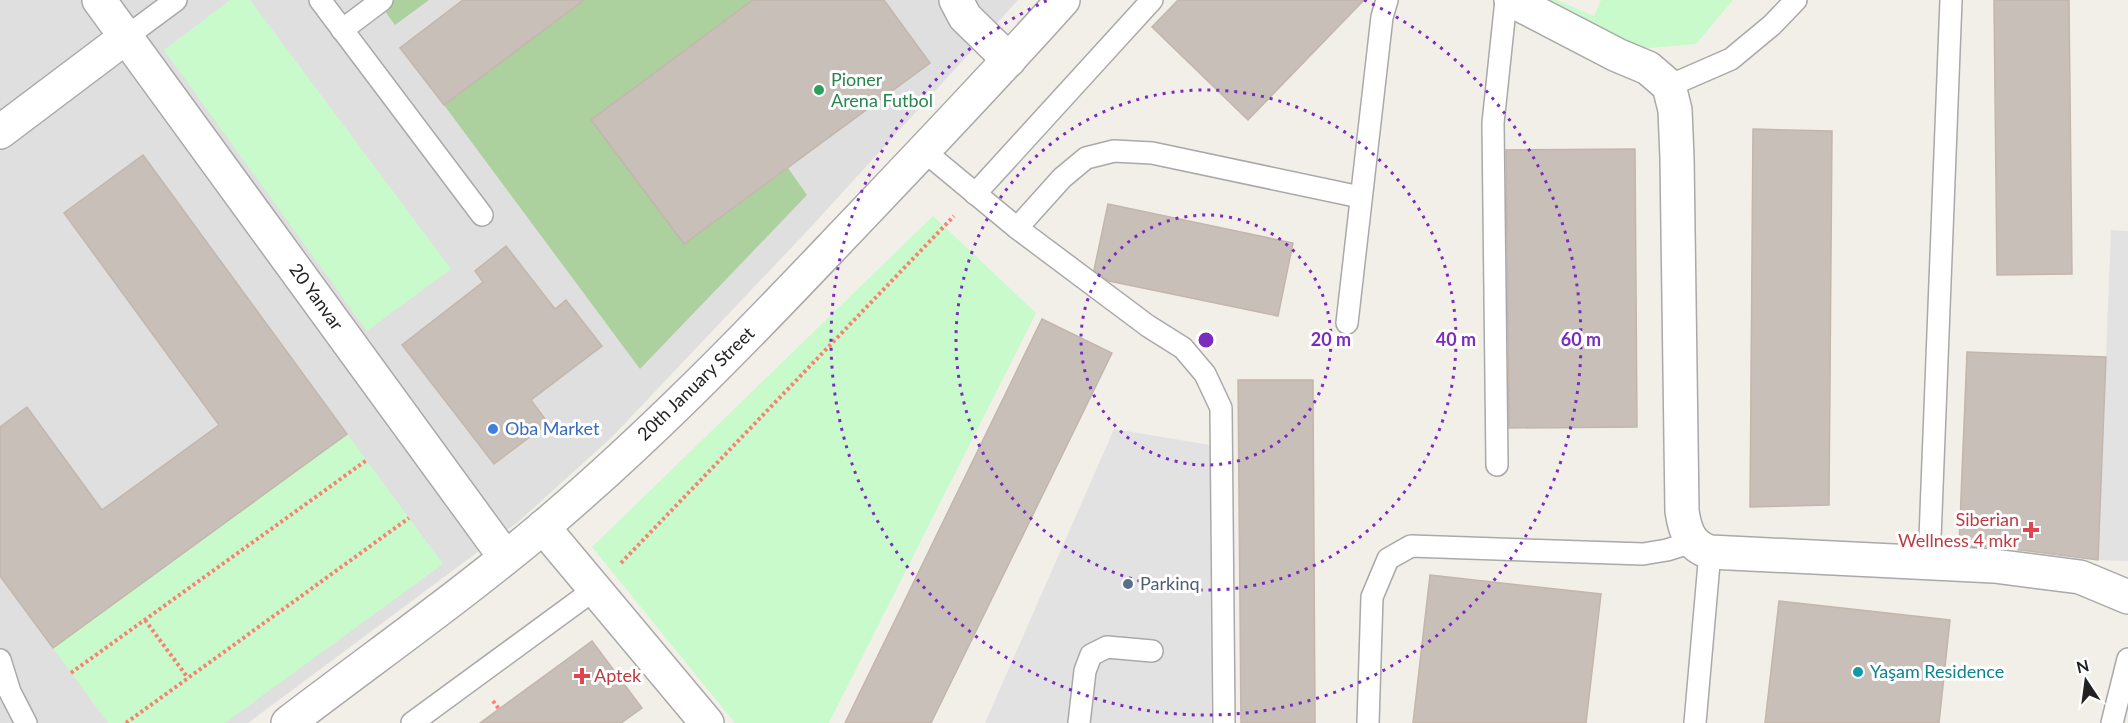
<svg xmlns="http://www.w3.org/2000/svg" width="2128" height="723" font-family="Lato,sans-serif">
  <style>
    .residential { fill: #e0dfdf }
    .forest { fill: #add19e }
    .park { fill: #c8facc }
    .parking { fill: #e2e2e2 }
    .building { fill: #c7bfb8; stroke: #c4b6ab; stroke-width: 1.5 }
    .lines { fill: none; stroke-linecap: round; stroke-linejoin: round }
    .service-casing { stroke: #a9a9a9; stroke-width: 24 }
    .minor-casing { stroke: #a9a9a9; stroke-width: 36 }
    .tertiary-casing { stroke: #a9a9a9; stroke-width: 36 }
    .path { stroke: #fa8072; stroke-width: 4; stroke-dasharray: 3 3; stroke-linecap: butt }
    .service { stroke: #fff; stroke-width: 21 }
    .minor { stroke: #fff; stroke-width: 33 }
    .tertiary { stroke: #fff; stroke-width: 33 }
    .ring { fill: none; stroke: #7b2cbf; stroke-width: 3; stroke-dasharray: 3 6 }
    .leisure-dot { fill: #2e9e5b; stroke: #fff; stroke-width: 2 }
    .shop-dot { fill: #3f7fe0; stroke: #fff; stroke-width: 2 }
    .health-dot { fill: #e0444e; stroke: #fff; stroke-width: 2 }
    .service-dot { fill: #5c6f8a; stroke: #fff; stroke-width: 2 }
    .culture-dot { fill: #0f9aa8; stroke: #fff; stroke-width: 2 }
    .labels { text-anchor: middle; stroke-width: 6; stroke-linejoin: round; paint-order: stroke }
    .leisure-label { font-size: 18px; fill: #27864d; stroke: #fff; text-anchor: start }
    .street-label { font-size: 18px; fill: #222; stroke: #fff }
    .shop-label { font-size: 18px; fill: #366cbe; stroke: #fff; text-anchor: start }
    .health-label { font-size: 18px; fill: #be3a42; stroke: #fff; text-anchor: end }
    .service-label { font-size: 18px; fill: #4e5e75; stroke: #fff; text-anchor: start }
    .culture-label { font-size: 18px; fill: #0d838f; stroke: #fff; text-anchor: start }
    .centre { fill: #7b2cbf; stroke: #fff; stroke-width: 3 }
    .ring-label { font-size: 18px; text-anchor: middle; font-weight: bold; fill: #7b2cbf; stroke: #fff; stroke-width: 6; stroke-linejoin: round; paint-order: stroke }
  </style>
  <rect width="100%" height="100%" fill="#f2efe9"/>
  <path class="residential" d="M0,0h1018l-208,228 -198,209 -94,85 -270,201h-248z"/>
  <g class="forest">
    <path d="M377,0h52l-34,25z"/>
    <path d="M584,0h169l-161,120 92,124 104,-76 19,27 -167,174 -196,-264z"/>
  </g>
  <g class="park">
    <path d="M230,0h20l201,269 -84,62 -203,-281z"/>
    <path d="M1521,0h36l37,16 7,-16h132l-37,44 -57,5z"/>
    <path d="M933,216l103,97 -207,410h-94l-143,-176z"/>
    <path d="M347,434l96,130 -218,159h-117l-55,-75z"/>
  </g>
  <g class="parking">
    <path d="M2111,230l17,1v330l-30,-1z"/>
    <path d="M1114,429l96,16 1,278h-226z"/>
  </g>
  <g class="building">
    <path d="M463,0h121l-140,105 -44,-57z"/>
    <path d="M753,0h131l46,63 -246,181 -93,-124z"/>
    <path d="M1178,0h186l-116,120 -96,-93z"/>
    <path d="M1994,0h75l3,274 -75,1z"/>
    <path d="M1753,129l79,2 -3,374 -79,2z"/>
    <path d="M1635,149l2,278 -128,1 -3,-278z"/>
    <path d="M143,155l204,279 -294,214 -53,-72v-149l27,-20 75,103 117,-85 -155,-212z"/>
    <path d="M1108,204l185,39 -15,73 -169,-35 -15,-11z"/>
    <path d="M506,246l49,63 11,-9 36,46 -71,54 17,23 -54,41 -92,-119 81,-63 -8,-11z"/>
    <path d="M1042,319l70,34 -181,370h-86z"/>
    <path d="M1967,352l139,5 -8,203 -102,-13 -37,-1z"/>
    <path d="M1238,380h75l2,343h-74z"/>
    <path d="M1430,575l171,19 -15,129h-173z"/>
    <path d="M1779,601l171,19 -11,103h-174z"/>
    <path d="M592,641l50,67 -21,15h-141z"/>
  </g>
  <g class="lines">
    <g class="service-casing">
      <g id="service">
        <path d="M320,0l162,215"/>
        <path d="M342,30l40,-30"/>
        <path d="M126,37l50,-37"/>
        <path d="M1669,86l62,-27 41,-34 24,-25"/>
        <path d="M924,151l93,77 131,98 35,22 22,26 16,34 3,315"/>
        <path d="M975,194l177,-194"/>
        <path d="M1017,228l45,-50 24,-20 28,-7 38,2 208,44"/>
        <path d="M1347,323l35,-306 5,-17"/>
        <path d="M1497,465l-4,-342 13,-123"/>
        <path d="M1929,564l22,-564"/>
        <path d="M0,660l10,32 16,31"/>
        <path d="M412,723l183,-134"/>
        <path d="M1079,723l6,-52 6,-16 16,-8 45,4"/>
        <path d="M1368,723l4,-126 16,-38 23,-13 232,8 24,-4 25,-8"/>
        <path d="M1695,723l15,-171"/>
        <path d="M2112,723l16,-64"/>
      </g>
    </g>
    <g class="minor-casing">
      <g id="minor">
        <path d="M99,0l406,557"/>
        <path d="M956,0l9,17 44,43"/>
        <path d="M1511,0l106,55 31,13 21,18 6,24 2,48 5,353c3,20 8,35 28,41l284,14 86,11 48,20"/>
        <path d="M0,132l126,-95"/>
        <path d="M543,527l164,196"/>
      </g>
    </g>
    <g class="tertiary-casing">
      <path id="tertiary" d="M288,723c85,-65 173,-127 254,-195 102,-86 196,-182 288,-279 78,-82 157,-164 233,-249"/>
    </g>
    <g class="path">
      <path d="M621,563l333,-347"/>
      <path d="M145,620l43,58"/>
      <path d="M71,673l296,-213"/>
      <path d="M493,701l6,8"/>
      <path d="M126,723l283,-205"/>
    </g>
    <use href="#service" class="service"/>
    <use href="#minor" class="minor"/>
    <use href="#tertiary" class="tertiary"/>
  </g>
  <g class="ring">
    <circle cx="1206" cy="340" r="125"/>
    <circle cx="1206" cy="340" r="250"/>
    <path d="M1364 0A375 375 0 1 1 1048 0"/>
  </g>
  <circle class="leisure-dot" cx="819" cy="90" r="6"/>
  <circle class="shop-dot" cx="493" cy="429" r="6"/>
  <g class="health-dot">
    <path d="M2028 521h6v6h6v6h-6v6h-6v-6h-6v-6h6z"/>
    <path d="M579 667h6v6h6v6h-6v6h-6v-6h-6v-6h6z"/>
  </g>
  <circle class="service-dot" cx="1128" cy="584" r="6"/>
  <circle class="culture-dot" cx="1858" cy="672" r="6"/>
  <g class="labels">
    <g class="leisure-label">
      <text x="831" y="86">Pioner<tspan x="831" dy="21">Arena Futbol</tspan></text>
    </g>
    <g class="street-label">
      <text transform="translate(316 297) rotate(54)" y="6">20 Yanvar</text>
      <text transform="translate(696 384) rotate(-44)" y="6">20th January Street</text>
    </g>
    <g class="shop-label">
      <text x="505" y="435">Oba Market</text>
    </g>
    <g class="health-label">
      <text x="2019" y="526">Siberian<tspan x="2019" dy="21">Wellness 4 mkr</tspan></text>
      <text x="594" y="682" text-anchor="start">Aptek</text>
    </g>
    <g class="service-label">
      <text x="1140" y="590">Parkinq</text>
    </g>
    <g class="culture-label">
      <text x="1870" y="678">Yaşam Residence</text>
    </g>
  </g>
  <circle cx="1206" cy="340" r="9" class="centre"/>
  <g class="ring-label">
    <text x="1331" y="346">20 m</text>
    <text x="1456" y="346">40 m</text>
    <text x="1581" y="346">60 m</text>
  </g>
  <g transform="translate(2086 681) rotate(347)" stroke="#ffffff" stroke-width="4.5" paint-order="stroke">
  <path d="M0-4.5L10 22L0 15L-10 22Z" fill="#222222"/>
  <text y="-9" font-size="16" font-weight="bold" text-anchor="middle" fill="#222222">N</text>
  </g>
</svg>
